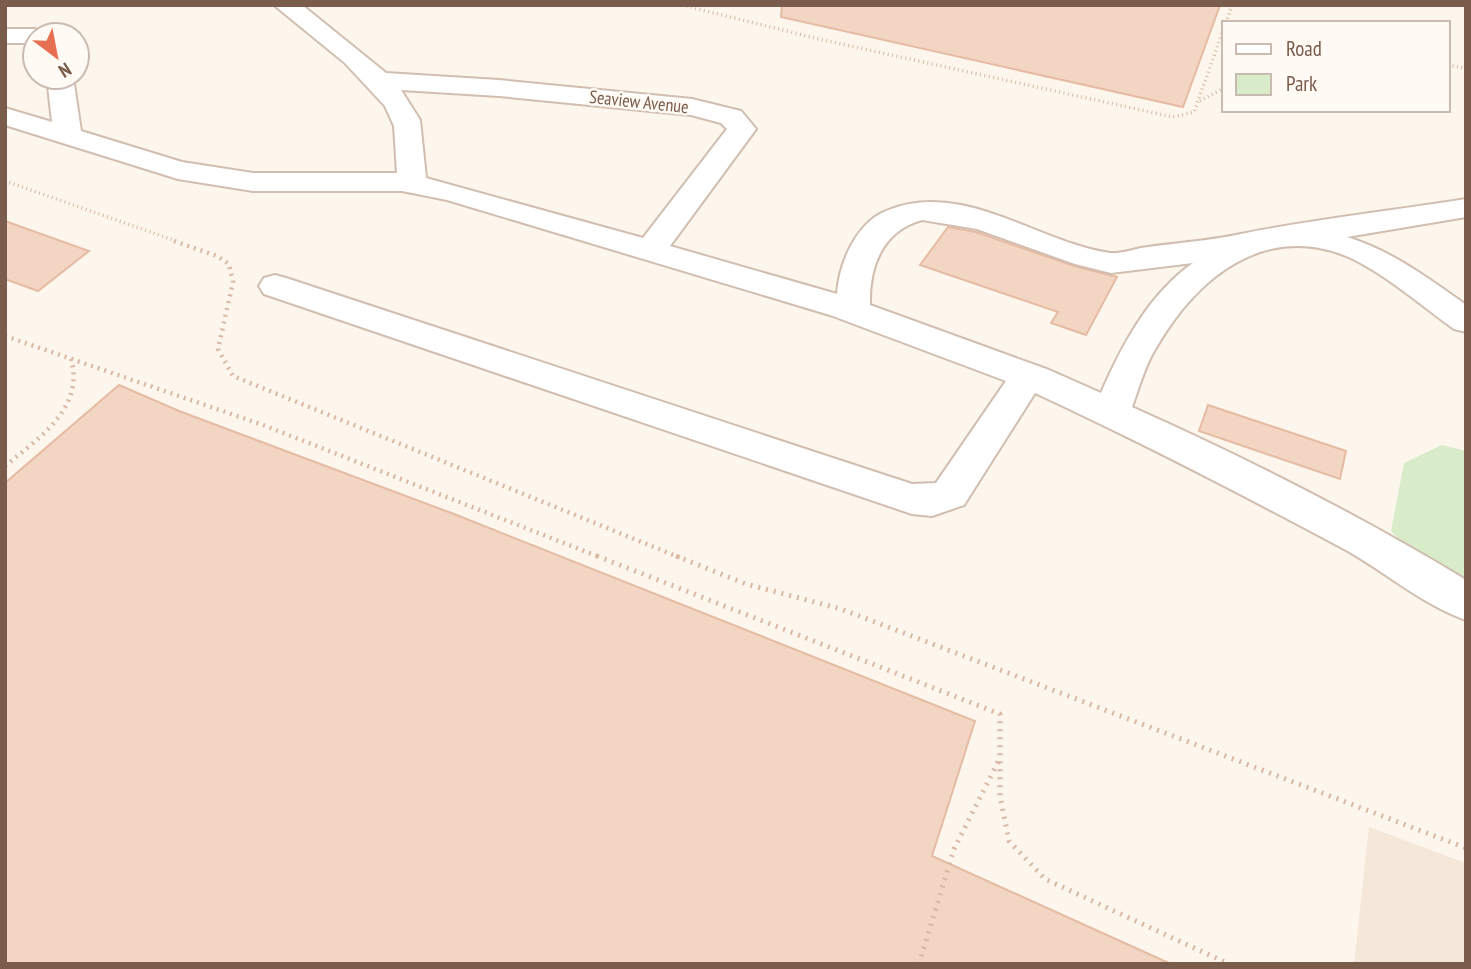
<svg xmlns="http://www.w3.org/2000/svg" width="1471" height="969" font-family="'PT Sans Narrow',sans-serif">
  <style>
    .residential { fill: #f5e8da }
    .green { fill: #d8ecc9 }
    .building { fill: #f3d5c3; stroke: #e6bba3; stroke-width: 2 }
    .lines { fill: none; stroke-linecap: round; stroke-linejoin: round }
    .minor-casing { stroke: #d1beb0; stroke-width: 4 }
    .path-far2 { stroke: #d9b8a5; stroke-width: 3.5; stroke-dasharray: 1 3.5; stroke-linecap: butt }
    .path-far1 { stroke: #d9b8a5; stroke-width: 4.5; stroke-dasharray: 2 5; stroke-linecap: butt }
    .path { stroke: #d9b8a5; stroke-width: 5; stroke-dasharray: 2 6; stroke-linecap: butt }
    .minor { fill: #fff; fill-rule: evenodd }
    .labels { text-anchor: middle; stroke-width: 5; stroke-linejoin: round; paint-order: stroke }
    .far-street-label { font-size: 18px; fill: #7a5c4d; stroke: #fffaf3 }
  </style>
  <rect width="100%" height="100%" fill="#fdf6ec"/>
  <path class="residential" d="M1369,827l97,36v101h-112z"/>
  <path class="green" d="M1442,445l24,6v134l-58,-37 -17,-17 13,-68z"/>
  <g class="building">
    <path d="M782,5h438l-37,102 -402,-90z"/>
    <path d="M5,221l84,30 -51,40 -33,-12z"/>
    <path d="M948,227l28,5 98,34 43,11 -31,58 -35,-12 7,-11 -138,-47z"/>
    <path d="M119,385l60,26 275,103 521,207 -43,135 239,108h-1166v-481z"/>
    <path d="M1208,405l138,46 -6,28 -141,-48z"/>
  </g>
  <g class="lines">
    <g class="minor-casing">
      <g id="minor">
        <path d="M274,5h28l84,68 113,7 193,19 49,12 15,18 -86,117 167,48c2,-30 19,-71 49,-83 77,-32 150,31 224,42 11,1 21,-3 31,-5 34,-5 67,-7 100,-14 74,-15 150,-23 225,-35v18l-119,20c45,14 81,41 119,68v27l-12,-3c-32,-23 -65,-52 -101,-70 -85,-39 -155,16 -197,89 -11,17 -17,40 -24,59 114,51 227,108 334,173v40c-43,-15 -81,-48 -120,-70 -103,-55 -205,-108 -311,-157l-71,112 -32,11 -20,-2 -648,-220 -5,-8 5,-8 11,-3 11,3 626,206 24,-1 70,-102 -176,-66 -383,-115 -45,-9h-149l-75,-12 -173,-54v-17l47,14 -5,-45h26l8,54 101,31 71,11h144l-3,-47 -9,-20 -40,-43zM401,90l98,6 192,19 30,8 6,6 -84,109 -217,-60 -6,-58zM922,220l55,9 98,35 36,9 82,-10c-44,31 -71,82 -92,130l-52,-23 -179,-65c-1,-38 12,-74 52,-85z"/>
        <path d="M5,29h30l12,6h-12v8h-30z"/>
      </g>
    </g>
    <g class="path-far2">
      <path d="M682,5l141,35 350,77 21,-5 30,-84"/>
      <path d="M1226,23l6,-18"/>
      <path d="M1448,65l18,3"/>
      <path d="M1200,101l24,-13"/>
      <path d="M5,181l174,61"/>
    </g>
    <g class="path-far1">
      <path d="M174,241l43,15 12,8 4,18 -15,67 15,27 448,182"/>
      <path d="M5,336l258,89 339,133"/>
      <path d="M5,466c34,-28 80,-58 66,-107"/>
    </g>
    <g class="path">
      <path d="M597,556l403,158v82l9,45 36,38 184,85"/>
      <path d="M676,556l70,28 95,25 625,239"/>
      <path d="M919,964l35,-115 45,-89"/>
    </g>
    <use href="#minor" class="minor"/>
  </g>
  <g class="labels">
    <g class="far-street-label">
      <text transform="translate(639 102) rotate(6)" y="6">Seaview Avenue</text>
    </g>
  </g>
  <rect width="1471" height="969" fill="none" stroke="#7a5c4d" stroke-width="14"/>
  <rect x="1222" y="21" width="228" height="91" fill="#fffaf3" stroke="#cabbb1" stroke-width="2"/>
  <rect x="1236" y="44" width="35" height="10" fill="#ffffff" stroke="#cabbb1" stroke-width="2"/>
  <text x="1286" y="56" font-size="21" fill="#7a5c4d">Road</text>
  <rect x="1236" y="74" width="35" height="21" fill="#d8ecc9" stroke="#cabbb1" stroke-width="2"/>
  <text x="1286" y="91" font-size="21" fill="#7a5c4d">Park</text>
  <g transform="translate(56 56) rotate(148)"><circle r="33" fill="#fffaf3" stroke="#cabbb1" stroke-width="2"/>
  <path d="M0-5L12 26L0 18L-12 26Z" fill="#e76f51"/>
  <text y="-10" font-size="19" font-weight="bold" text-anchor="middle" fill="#7a5c4d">N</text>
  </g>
</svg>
